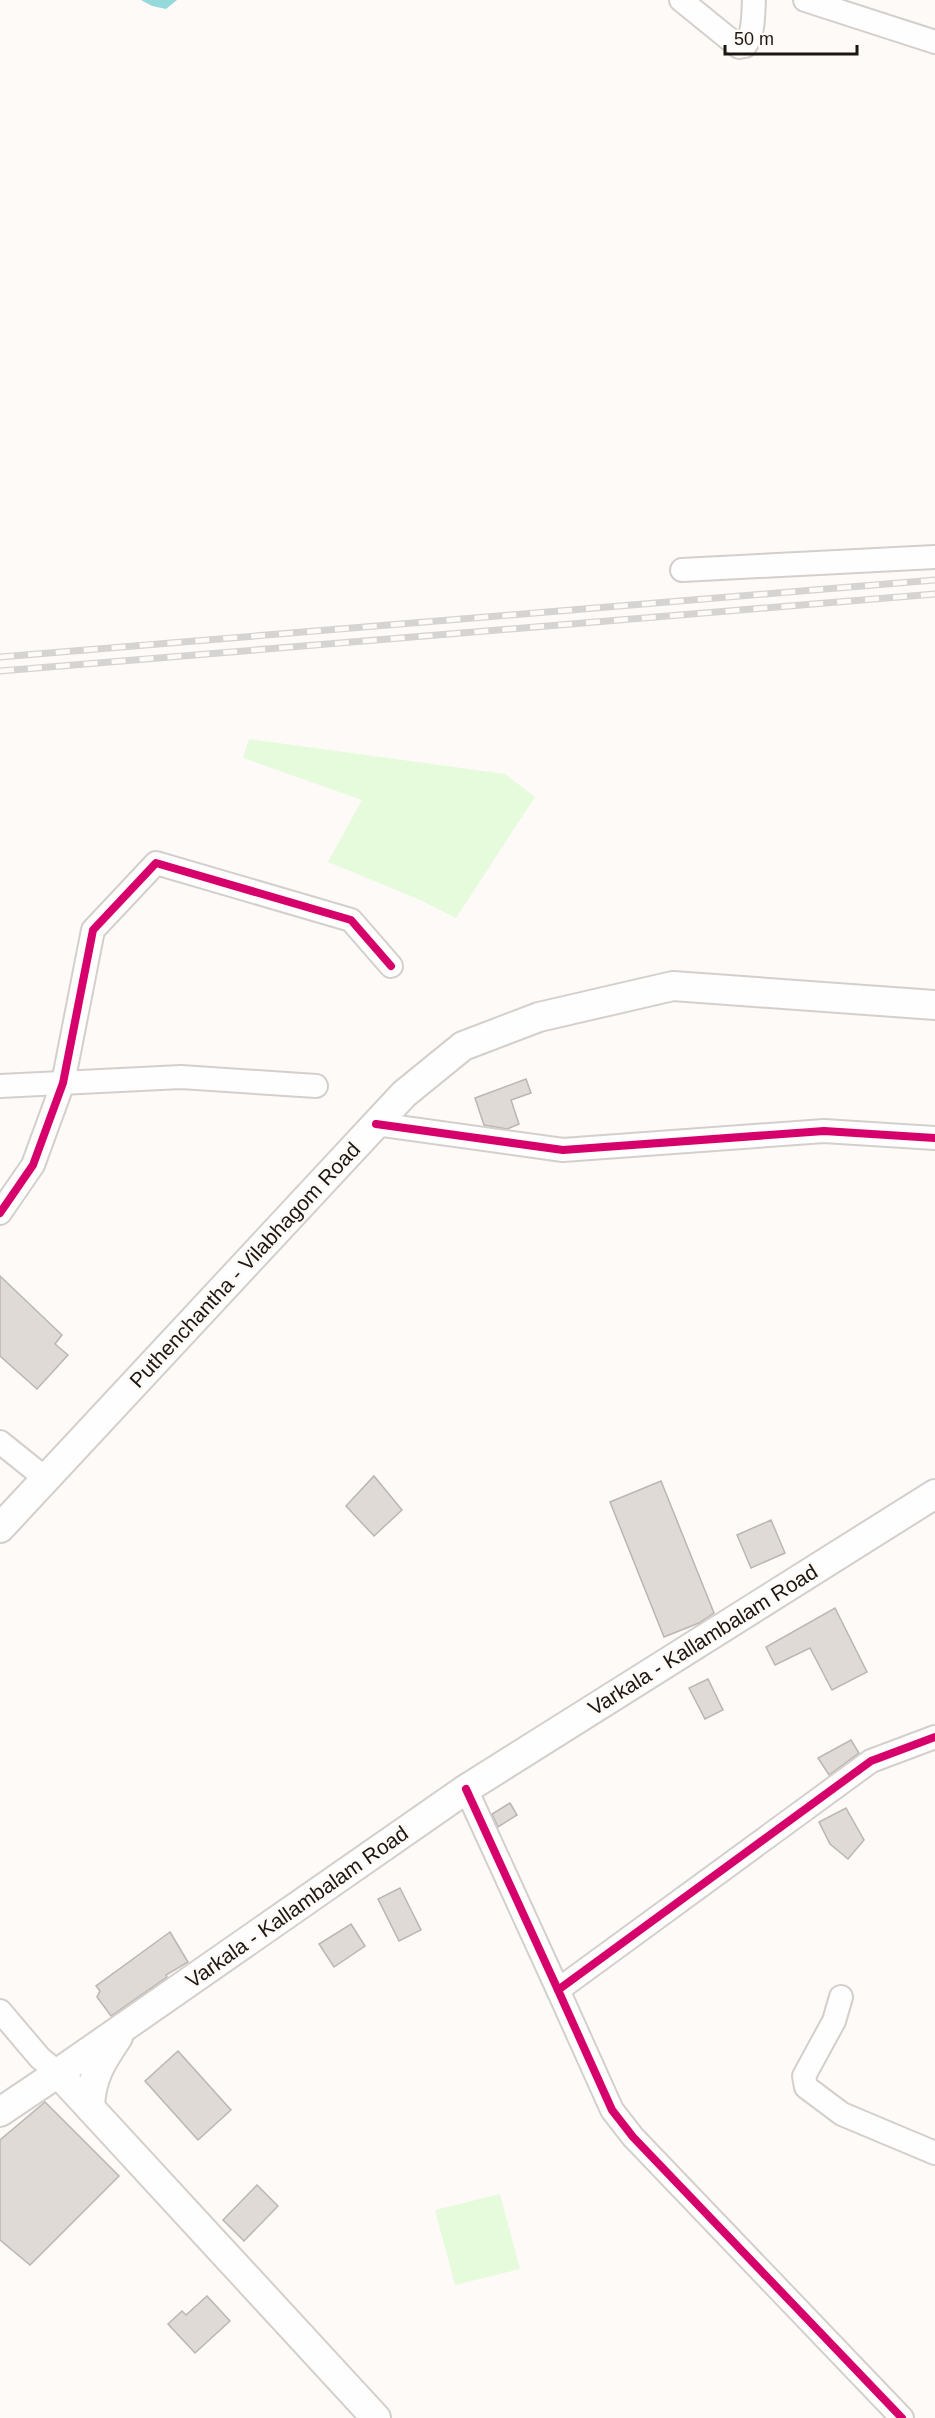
<svg xmlns="http://www.w3.org/2000/svg" width="935" height="2418" font-family="Arial,sans-serif">
  <style>
    .green { fill: #e6fbdc }
    .water { fill: #95d9db }
    .building { fill: #dfdad6; stroke: #bbb6b3; stroke-width: 1.5 }
    .lines { fill: none; stroke-linecap: round; stroke-linejoin: round }
    .minor-casing { stroke: #d4cfcb; stroke-width: 26 }
    .major-casing { stroke: #d4cfcb; stroke-width: 32 }
    .minor { stroke: #fffefe; stroke-width: 22 }
    .major { stroke: #fffefe; stroke-width: 28 }
    .rail-casing { stroke: #d5d4d3; stroke-width: 7 }
    .rail { stroke: #fefaf7; stroke-width: 4.5; stroke-dasharray: 14; stroke-linecap: butt }
    .cycleway-casing { stroke: #fefaf7; stroke-width: 11 }
    .cycleway { stroke: #d6006c; stroke-width: 8 }
    .labels { text-anchor: middle; stroke-width: 5; stroke-linejoin: round; paint-order: stroke }
    .street-label { font-size: 21px; fill: #1d1610; stroke: #fefaf7 }
  </style>
  <rect width="100%" height="100%" fill="#fdfaf8"/>
  <g class="green">
    <path d="M249,739l256,35 30,23 -79,121 -38,-19 -90,-37 34,-62 -119,-42z"/>
    <path d="M500,2194l20,75 -65,16 -20,-75z"/>
  </g>
  <path class="water" d="M141,0h36l-11,9 -14,-3z"/>
  <g class="building">
    <path d="M526,1079l5,14 -20,7 8,24 -12,5 -23,-4 -9,-27z"/>
    <path d="M0,1276l62,59 -7,9 13,11 -31,34 -37,-33z"/>
    <path d="M374,1476l28,34 -28,26 -28,-30z"/>
    <path d="M661,1481l53,132 -15,10 -35,14 -54,-135z"/>
    <path d="M771,1520l14,33 -34,15 -14,-33z"/>
    <path d="M835,1608l32,64 -35,18 -22,-42 -35,17 -9,-18z"/>
    <path d="M708,1679l15,31 -18,9 -16,-31z"/>
    <path d="M851,1740l8,13 -30,22 -11,-17z"/>
    <path d="M510,1803l7,12 -19,12 -6,-13z"/>
    <path d="M846,1808l18,32 -16,19 -18,-15 -11,-22z"/>
    <path d="M400,1888l21,42 -22,11 -21,-42z"/>
    <path d="M351,1924l14,22 -31,21 -15,-23z"/>
    <path d="M170,1932l18,30 -22,13 1,2 -56,39 -14,-19 3,-6 -4,-5z"/>
    <path d="M178,2051l53,59 -33,30 -53,-59z"/>
    <path d="M45,2102l74,74 -89,89 -30,-25v-100z"/>
    <path d="M257,2185l21,21 -34,35 -21,-21z"/>
    <path d="M207,2296l23,25 -35,32 -27,-29 14,-13 4,4z"/>
  </g>
  <g class="lines">
    <g class="minor-casing">
      <g id="minor">
        <path d="M681,0l58,47 6,-1c9,-13 8,-31 9,-46"/>
        <path d="M805,0l130,42"/>
        <path d="M682,570l253,-13"/>
        <path d="M0,1086l181,-9 135,9"/>
        <path d="M376,1124l187,26 261,-19 111,7"/>
        <path d="M0,1213l33,-48 30,-82 30,-153 63,-67 195,57 40,46"/>
        <path d="M0,1442l46,37"/>
        <path d="M466,1789l92,201 313,-229 64,-24"/>
        <path d="M558,1990l54,120 21,27 269,281"/>
        <path d="M841,1997l-7,24 -30,55 2,11 36,27 93,39"/>
        <path d="M0,2011l40,47 18,15"/>
      </g>
    </g>
    <g class="major-casing">
      <g id="major">
        <path d="M0,1528l404,-434 59,-48 76,-29 134,-31 262,19"/>
        <path d="M90,2107c1,-30 12,-46 28,-70"/>
        <path d="M0,2112l58,-39"/>
        <path d="M376,2418l-318,-345 408,-284 469,-295"/>
      </g>
    </g>
    <use href="#minor" class="minor"/>
    <use href="#major" class="major"/>
    <g class="rail-casing">
      <g id="rail">
        <path d="M0,657l935,-77"/>
        <path d="M0,671l935,-77"/>
      </g>
    </g>
    <use href="#rail" class="rail"/>
    <g class="cycleway-casing">
      <g id="cycleway">
        <path d="M376,1124l187,26 261,-19 111,7"/>
        <path d="M0,1213l33,-48 30,-82 30,-153 63,-67 195,57 40,46"/>
        <path d="M466,1789l92,201 313,-229 64,-24"/>
        <path d="M558,1990l54,120 21,27 269,281"/>
      </g>
    </g>
    <use href="#cycleway" class="cycleway"/>
  </g>
  <g class="labels">
    <g class="street-label">
      <text transform="translate(245 1265) rotate(-47)" y="7">Puthenchantha - Vilabhagom Road</text>
      <text transform="translate(703 1640) rotate(-32)" y="7">Varkala - Kallambalam Road</text>
      <text transform="translate(297 1907) rotate(-35)" y="7">Varkala - Kallambalam Road</text>
    </g>
  </g>
  <path d="M725 45v9h132v-9" fill="none" stroke="#1d1610" stroke-width="3"/>
  <text x="734" y="45" font-size="18" fill="#1d1610" stroke="#fefaf7" stroke-width="4.5" paint-order="stroke">50 m</text>
</svg>
